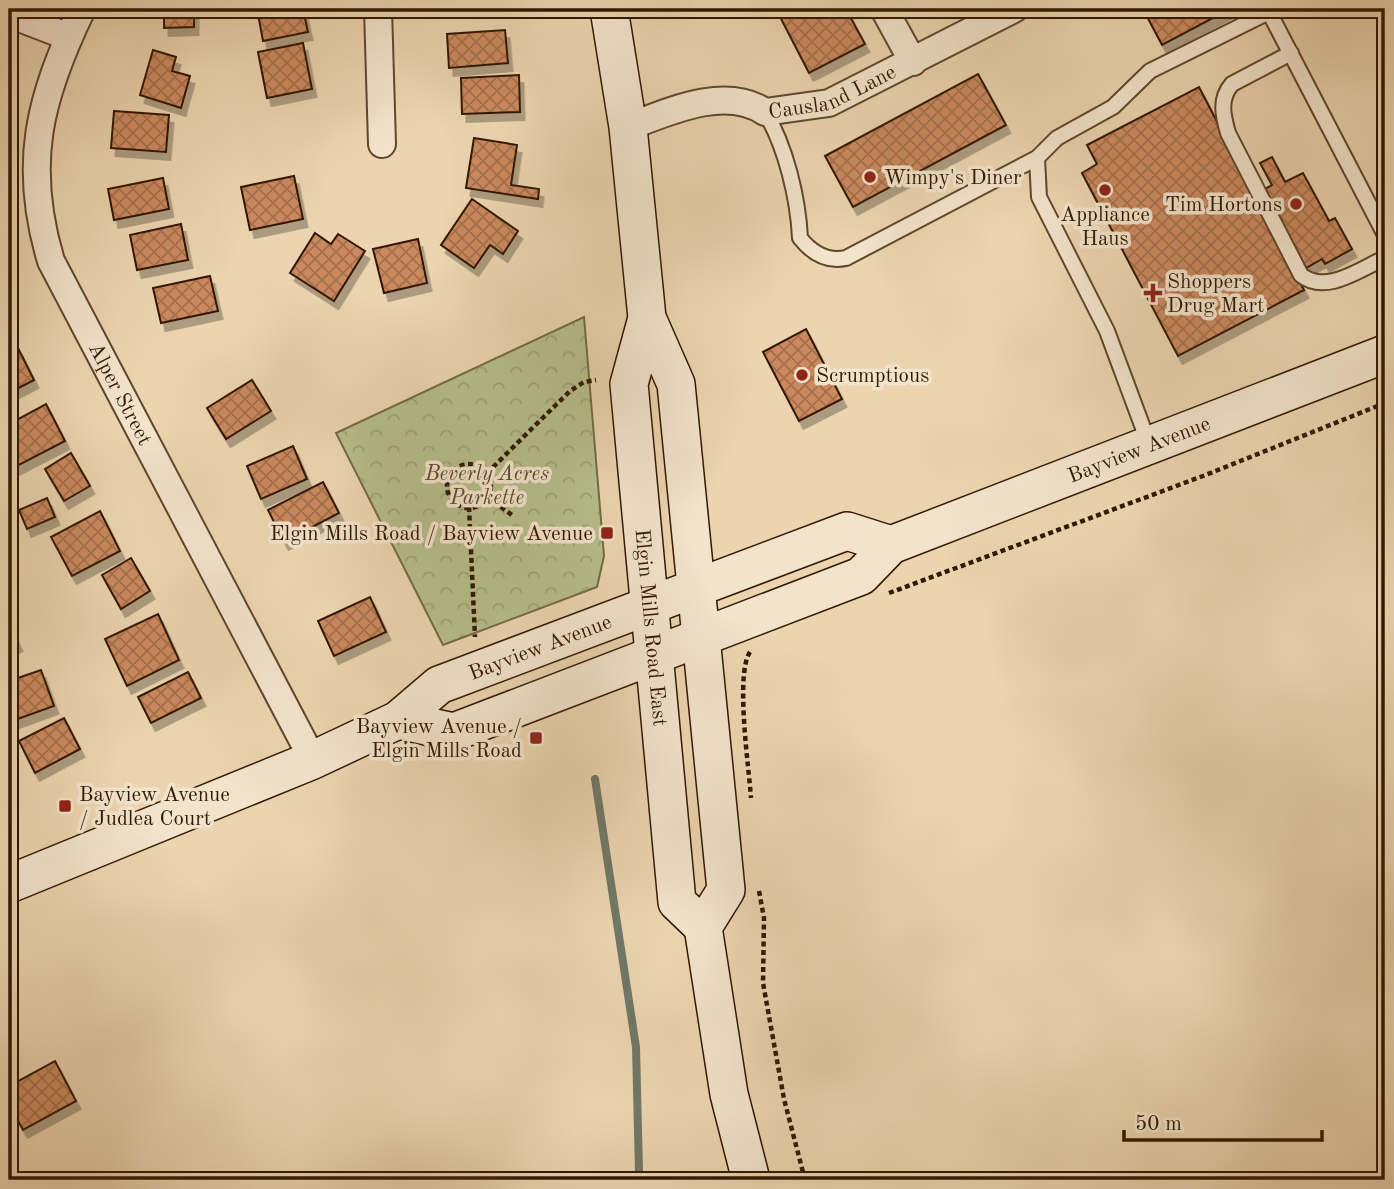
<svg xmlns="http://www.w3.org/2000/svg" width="1394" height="1189" font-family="'Old Standard TT',serif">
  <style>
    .park { fill: url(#park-crowns); stroke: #746a46; stroke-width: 2 }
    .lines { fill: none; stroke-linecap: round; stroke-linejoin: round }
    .stream { stroke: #6f7868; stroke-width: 8 }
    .building { fill: url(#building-cross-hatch); stroke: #321800; stroke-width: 2; filter: url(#shadow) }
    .service-casing { stroke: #60472c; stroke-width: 18 }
    .minor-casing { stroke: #60472c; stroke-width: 30 }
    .secondary-casing { stroke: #321800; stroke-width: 40 }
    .path { stroke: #321800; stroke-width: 4.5; stroke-dasharray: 5 3.5; stroke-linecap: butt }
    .service { stroke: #f2e3cb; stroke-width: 14 }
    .minor { stroke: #f2e3cb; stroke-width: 26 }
    .secondary { stroke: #f2e3cb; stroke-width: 37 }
    .poi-dot { fill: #8f2418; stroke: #f2e3cb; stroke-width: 2.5 }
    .labels { text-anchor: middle; stroke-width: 7; stroke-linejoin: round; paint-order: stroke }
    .street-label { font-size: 21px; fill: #321800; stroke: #f2e3cb }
    .poi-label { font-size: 21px; fill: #321800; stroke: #f2e3cb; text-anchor: start }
    .park-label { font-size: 21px; font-style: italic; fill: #5a4a2a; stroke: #f2e3cb }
  </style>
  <defs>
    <pattern id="park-crowns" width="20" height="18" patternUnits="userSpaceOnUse" patternTransform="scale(1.75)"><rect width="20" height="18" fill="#b6bd8b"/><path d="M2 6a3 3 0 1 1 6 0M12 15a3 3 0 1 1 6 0" fill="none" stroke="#9da276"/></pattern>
    <pattern id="building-cross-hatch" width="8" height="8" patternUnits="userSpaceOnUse" patternTransform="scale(1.75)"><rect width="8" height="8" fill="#ca895e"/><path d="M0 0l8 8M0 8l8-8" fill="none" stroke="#a56f4b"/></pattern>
    <filter id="shadow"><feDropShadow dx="4.5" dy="8" stdDeviation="0" flood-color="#0004"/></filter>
  </defs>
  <rect width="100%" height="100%" fill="#ebd4af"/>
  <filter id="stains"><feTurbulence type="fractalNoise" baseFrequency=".00286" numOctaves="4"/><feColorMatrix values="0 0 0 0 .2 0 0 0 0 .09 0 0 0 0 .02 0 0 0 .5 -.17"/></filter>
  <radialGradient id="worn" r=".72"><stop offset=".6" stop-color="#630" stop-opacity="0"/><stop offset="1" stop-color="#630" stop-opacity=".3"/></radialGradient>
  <path class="park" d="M584,317l20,239 -7,31 -154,58 -107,-212z"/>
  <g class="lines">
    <path class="stream" d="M595,779l41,268 3,125 -8,8"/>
  </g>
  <g class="building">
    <path d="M164,9h30v18l-30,1z"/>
    <path d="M257,9h46l5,23 -45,9z"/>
    <path d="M776,9h70l19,35 -56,29z"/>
    <path d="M1143,9h87l-68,36z"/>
    <path d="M505,30l3,33 -59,5 -2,-34z"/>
    <path d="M303,43l9,46 -45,9 -9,-46z"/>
    <path d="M153,50l23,7 -4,14 18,5 -9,32 -41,-13z"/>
    <path d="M978,74l28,51 -153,82 -28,-51z"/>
    <path d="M519,75l1,37 -58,2 -1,-36z"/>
    <path d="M1199,87l105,203 -126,66 -96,-183 15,-9 -10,-19z"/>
    <path d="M114,111l55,4 -3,37 -55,-4z"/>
    <path d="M474,138l43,7 -6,40 28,4 -1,10 -72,-11z"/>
    <path d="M1272,157l13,25 18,-9 26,48 6,-3 17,31 -27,15 -3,-5 -16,9 -41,-79 7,-4 -12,-22z"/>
    <path d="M294,176l9,43 -53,11 -9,-43z"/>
    <path d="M163,178l6,31 -55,11 -6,-31z"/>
    <path d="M472,199l46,32 -15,23 -13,-9 -16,23 -33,-23z"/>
    <path d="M181,224l7,36 -51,10 -7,-35z"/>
    <path d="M315,233l16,11 7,-10 27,17 -31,50 -44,-28z"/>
    <path d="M418,239l9,44 -43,10 -11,-44z"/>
    <path d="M210,276l8,35 -57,12 -8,-35z"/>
    <path d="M806,329l36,70 -43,22 -36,-69z"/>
    <path d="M18,348l16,32 -25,13v-40z"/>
    <path d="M252,380l19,31 -45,28 -19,-31z"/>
    <path d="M46,404l19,37 -50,26 -6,-12v-31z"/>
    <path d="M293,446l14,33 -46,20 -14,-33z"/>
    <path d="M71,453l19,33 -26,15 -19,-32z"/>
    <path d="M323,482l16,31 -55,29 -16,-32z"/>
    <path d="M47,498l8,19 -28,12 -8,-19z"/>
    <path d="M100,511l20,40 -48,25 -21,-39z"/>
    <path d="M131,558l19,33 -29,18 -19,-34z"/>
    <path d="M370,597l16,35 -52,24 -16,-35z"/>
    <path d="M158,614l21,46 -52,26 -22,-47z"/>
    <path d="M9,625l9,18 -9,5z"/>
    <path d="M41,670l13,36 -45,16v-41z"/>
    <path d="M188,672l13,26 -50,25 -13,-26z"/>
    <path d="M64,718l16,31 -45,24 -16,-32z"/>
    <path d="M55,1061l21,40 -53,29 -14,-26v-18z"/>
  </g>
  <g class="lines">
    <g class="service-casing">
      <g id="service">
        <path d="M1291,53l-59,31c-13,15 -9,31 -4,49l73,142c25,20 59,-6 84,-17"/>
        <path d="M765,112c21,35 33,86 35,126 12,15 27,24 46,20l191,-100 2,39 68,134 42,113"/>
        <path d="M1037,158l20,-20 56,-31 37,-36 119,-59 116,223"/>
      </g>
    </g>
    <g class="minor-casing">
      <g id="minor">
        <path id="s1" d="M82,9c-43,89 -60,155 -31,252l262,499"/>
        <path d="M378,9l4,135"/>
        <path d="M884,9l29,53"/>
        <path d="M9,14l60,23"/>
        <path id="s2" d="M628,127c40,-15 97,-42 137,-15l64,-9 185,-94"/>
      </g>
    </g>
    <g class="secondary-casing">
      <g id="secondary">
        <path d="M609,9l19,118 19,191 29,66 50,506 -23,37 26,167 22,86"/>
        <path id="s3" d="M647,318l-18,66 48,518 26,25"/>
        <path id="s4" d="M398,720l56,12 407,-156 30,-31 494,-191"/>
        <path id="s5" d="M9,884l304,-124 85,-40 41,-35 408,-154 44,14"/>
      </g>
    </g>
    <g class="path">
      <circle cx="469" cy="486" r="22"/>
      <path d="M487,473l83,-82 14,-9 12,-2"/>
      <path d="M487,497l25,18"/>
      <path d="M469,507l6,130"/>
      <path d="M889,593l314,-117 182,-73"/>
      <path d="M750,652c-15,22 -1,116 1,146"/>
      <path d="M759,891l5,27 -1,65 21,116 21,81"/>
    </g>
    <use href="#service" class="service"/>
    <use href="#minor" class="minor"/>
    <use href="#secondary" class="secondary"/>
  </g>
  <g class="poi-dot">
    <circle cx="870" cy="177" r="7"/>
    <circle cx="1105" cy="190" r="7"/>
    <circle cx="1296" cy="204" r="7"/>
    <path d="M1149.5 282.5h7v7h7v7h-7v7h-7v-7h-7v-7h7z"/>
    <circle cx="802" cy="375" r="7"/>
    <rect x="600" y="526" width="14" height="14" rx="3.5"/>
    <rect x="529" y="731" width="14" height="14" rx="3.5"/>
    <rect x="58" y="799" width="14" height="14" rx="3.5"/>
  </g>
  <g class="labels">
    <g class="street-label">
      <text dy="7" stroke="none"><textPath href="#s2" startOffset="214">Causland Lane</textPath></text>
      <text dy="7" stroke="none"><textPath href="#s1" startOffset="411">Alper Street</textPath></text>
      <text dy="7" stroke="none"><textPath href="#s4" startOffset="802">Bayview Avenue</textPath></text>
      <text dy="7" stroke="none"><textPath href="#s3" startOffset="313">Elgin Mills Road East</textPath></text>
      <text dy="7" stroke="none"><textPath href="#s5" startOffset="584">Bayview Avenue</textPath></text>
    </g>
    <g class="poi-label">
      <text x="884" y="184">Wimpy's Diner</text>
      <text x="1282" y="211" text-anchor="end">Tim Hortons</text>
      <text x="1105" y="221" text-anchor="middle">Appliance<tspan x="1105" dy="24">Haus</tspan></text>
      <text x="1167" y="288">Shoppers<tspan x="1167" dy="24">Drug Mart</tspan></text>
      <text x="816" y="382">Scrumptious</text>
      <text x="593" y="540" text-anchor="end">Elgin Mills Road / Bayview Avenue</text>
      <text x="522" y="733" text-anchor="end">Bayview Avenue /<tspan x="522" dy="24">Elgin Mills Road</tspan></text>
      <text x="79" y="801">Bayview Avenue<tspan x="79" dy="24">/ Judlea Court</tspan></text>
    </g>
    <g class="park-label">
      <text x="487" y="480">Beverly Acres<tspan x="487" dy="24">Parkette</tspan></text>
    </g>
  </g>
  <rect width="1394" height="1189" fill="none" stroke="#ebd4af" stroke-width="35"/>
  <rect x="10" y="10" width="1373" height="1168" fill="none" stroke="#321800" stroke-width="3.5"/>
  <rect x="18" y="18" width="1359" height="1154" fill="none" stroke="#321800" stroke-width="2"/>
  <path d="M1124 1130v10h198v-10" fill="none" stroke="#321800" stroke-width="3.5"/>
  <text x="1135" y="1130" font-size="21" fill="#321800" stroke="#f2e3cb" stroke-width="5" paint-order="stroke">50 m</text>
  <rect width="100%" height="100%" filter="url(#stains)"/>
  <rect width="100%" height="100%" fill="url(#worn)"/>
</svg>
